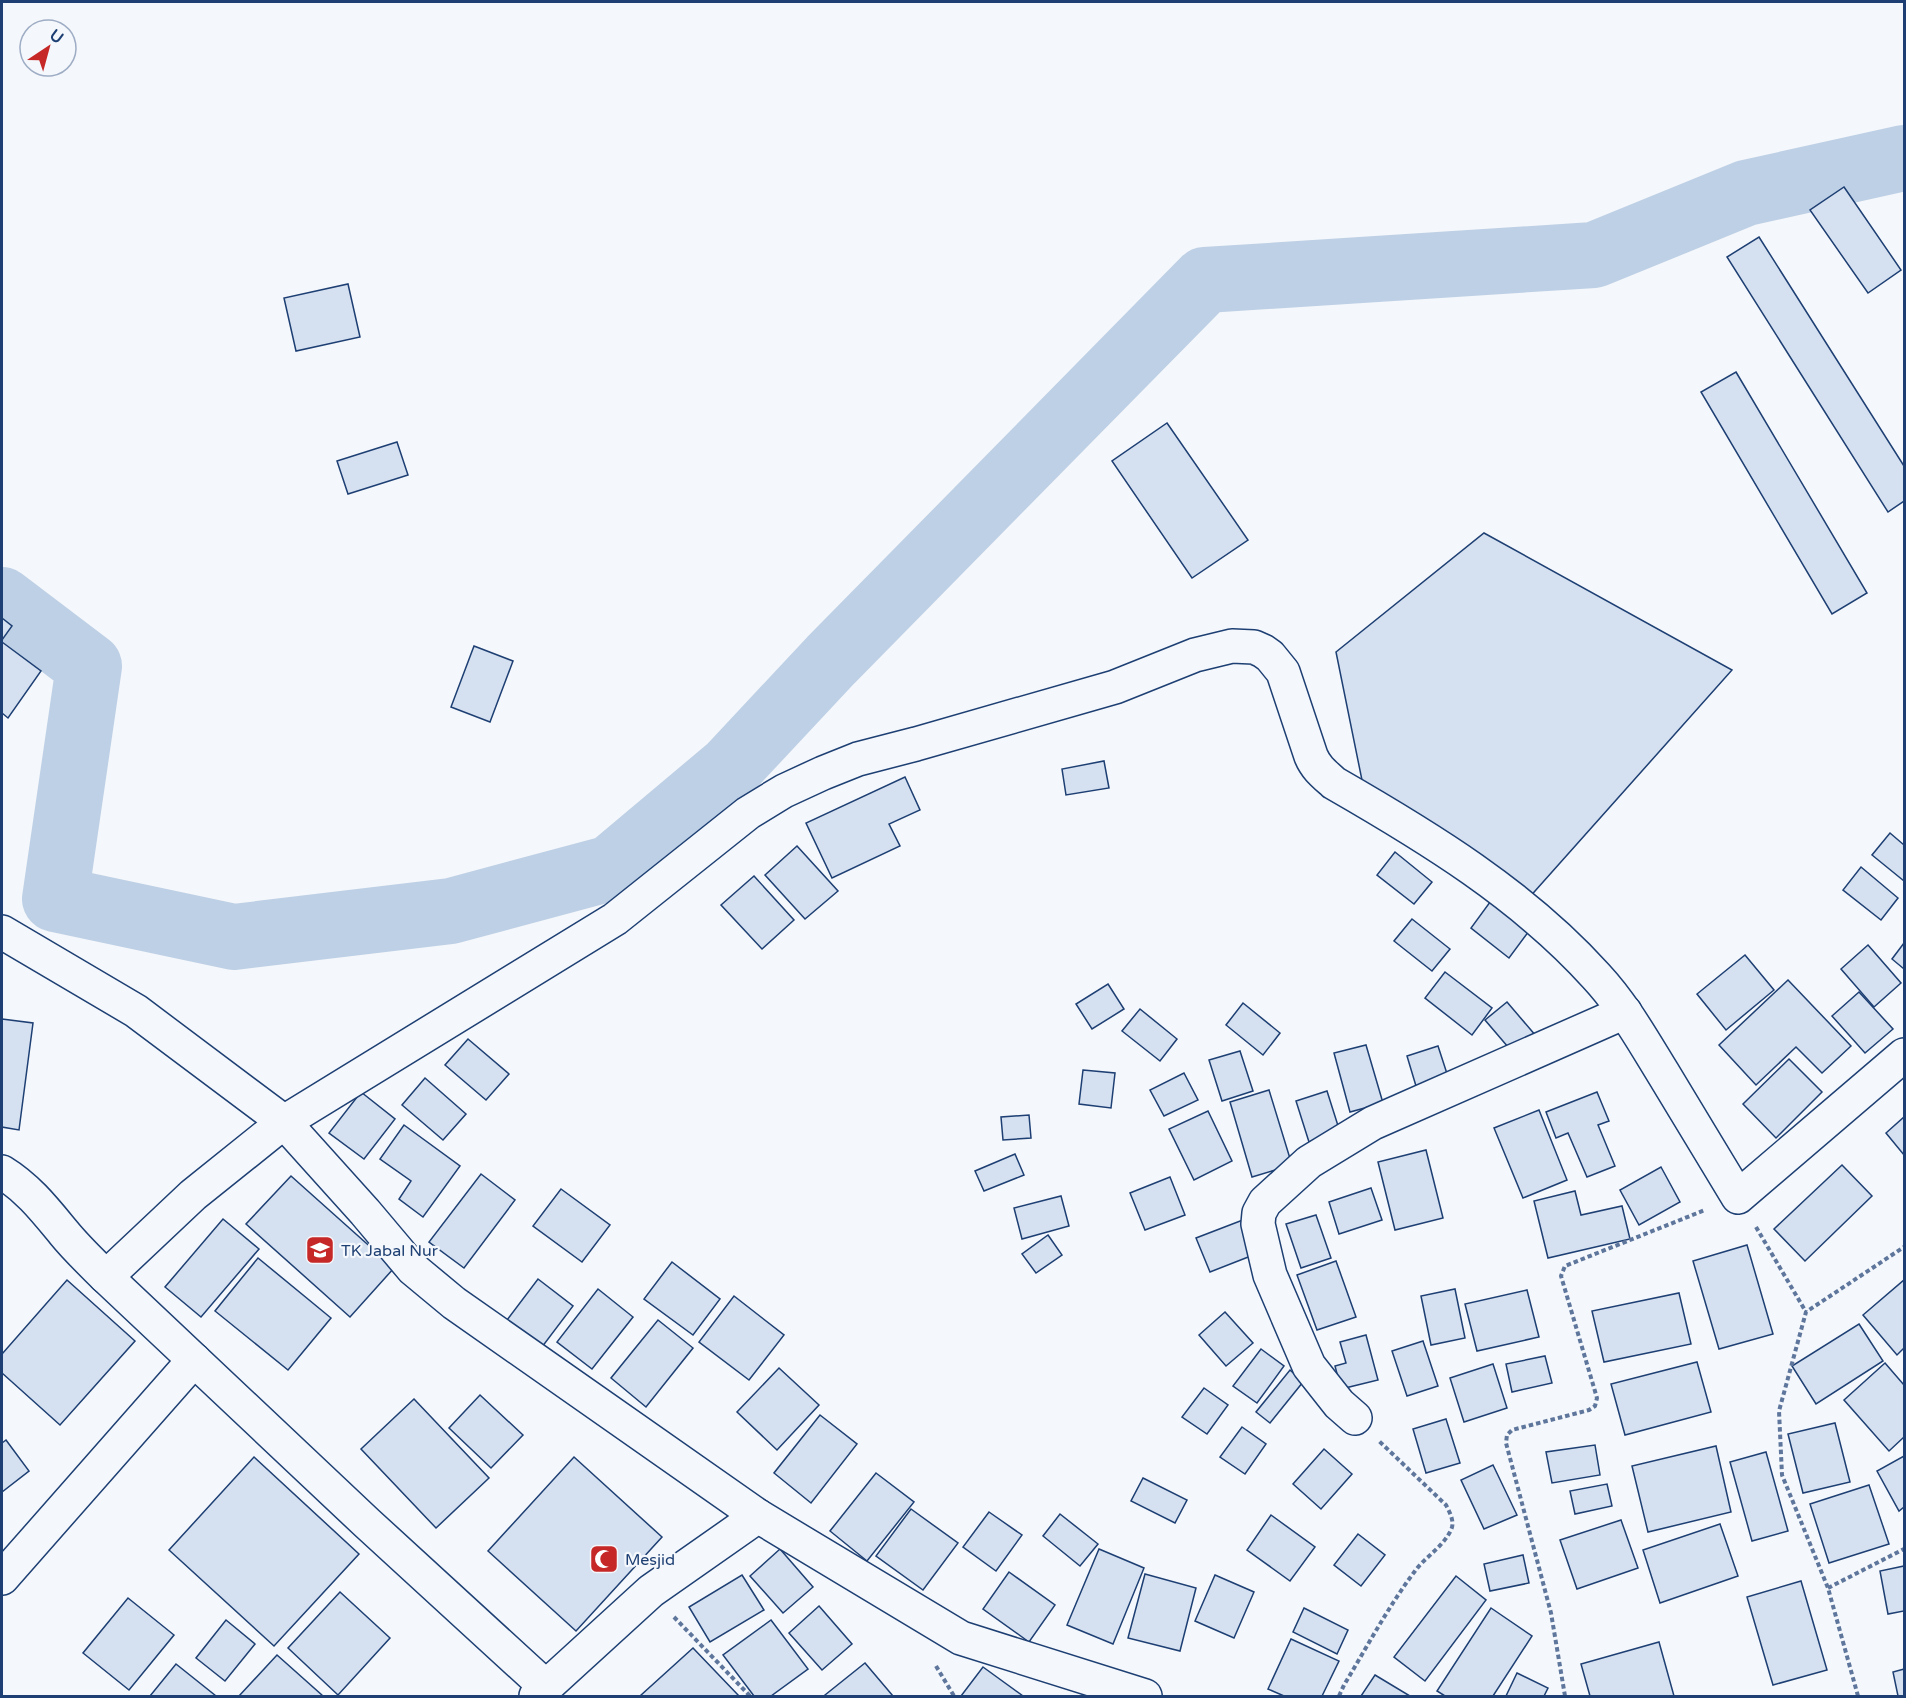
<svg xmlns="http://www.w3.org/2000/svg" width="1906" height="1698" font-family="'Varela Round',sans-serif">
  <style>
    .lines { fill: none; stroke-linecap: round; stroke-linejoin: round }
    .river { stroke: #bed0e5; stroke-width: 66 }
    .building { fill: #d5e0f0; stroke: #1d3f73; stroke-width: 1.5 }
    .minor-casing { stroke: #1d3f73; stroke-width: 36 }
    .path { stroke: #5e769c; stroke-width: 4; stroke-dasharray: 4.5 3; stroke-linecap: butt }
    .minor { stroke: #f4f7fb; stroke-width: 33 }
    .labels { text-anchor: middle; stroke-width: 4.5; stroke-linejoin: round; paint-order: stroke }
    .poi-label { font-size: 16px; fill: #1d3f73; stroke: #f4f7fb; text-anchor: start }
  </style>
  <rect width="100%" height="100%" fill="#f4f7fb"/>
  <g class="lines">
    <path class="river" d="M2,600l87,66 -34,233 179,38 217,-26 160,-43 119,-100 101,-108 374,-380 389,-25 152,-62 158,-35"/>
  </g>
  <g class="building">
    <path d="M1844,187l57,83 -33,23 -58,-83z"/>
    <path d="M1759,237l145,229v35l-16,11 -161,-255z"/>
    <path d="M348,284l12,53 -64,14 -12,-53z"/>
    <path d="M1736,372l131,221 -35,21 -131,-222z"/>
    <path d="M1167,423l81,117 -56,38 -80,-117z"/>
    <path d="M397,442l11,33 -60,19 -11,-33z"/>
    <path d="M1484,533l248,137 -205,230 -162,-105 -29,-143z"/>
    <path d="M2,618l10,8 -10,14z"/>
    <path d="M2,642l39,29 -33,47 -6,-5z"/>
    <path d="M474,646l39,15 -23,61 -39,-15z"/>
    <path d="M1104,761l5,27 -43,7 -4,-26z"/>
    <path d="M905,777l15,33 -31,14 11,22 -68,32 -26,-55z"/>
    <path d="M1890,833l14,12v36l-32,-26z"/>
    <path d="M797,846l41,45 -33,28 -40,-44z"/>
    <path d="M1395,852l37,30 -18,22 -37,-29z"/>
    <path d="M1861,867l37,31 -17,22 -38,-30z"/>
    <path d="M754,876l40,44 -32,29 -41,-44z"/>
    <path d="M1493,898l39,29 -23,31 -38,-30z"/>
    <path d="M1412,919l38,30 -18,22 -38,-30z"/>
    <path d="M1904,943v26l-12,-10z"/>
    <path d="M1868,945l33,38 -27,24 -33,-38z"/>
    <path d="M1745,955l29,35 -48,40 -29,-36z"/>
    <path d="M1445,972l47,36 -20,27 -47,-37z"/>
    <path d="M1788,980l63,66 -29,27 -26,-26 -40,38 -37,-40z"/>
    <path d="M1108,984l16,25 -32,20 -16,-25z"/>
    <path d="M1859,992l34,37 -28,24 -33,-37z"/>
    <path d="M1507,1002l29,34 -22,18 -29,-34z"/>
    <path d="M1243,1003l37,30 -17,22 -37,-30z"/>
    <path d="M1140,1009l37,30 -17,22 -38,-30z"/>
    <path d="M2,1019l31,4 -14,107 -17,-3z"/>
    <path d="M468,1039l41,35 -23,26 -41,-35z"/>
    <path d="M1366,1045l17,58 -33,9 -16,-59z"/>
    <path d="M1438,1046l13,40 -32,10 -12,-40z"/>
    <path d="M1240,1051l13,40 -31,10 -13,-41z"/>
    <path d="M1789,1059l33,33 -46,46 -33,-34z"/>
    <path d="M1083,1070l32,3 -4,35 -32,-4z"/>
    <path d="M1184,1073l14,27 -34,16 -14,-26z"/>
    <path d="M425,1078l41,36 -23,26 -41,-35z"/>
    <path d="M1269,1090l23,75 -40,12 -22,-75z"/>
    <path d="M1327,1091l13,41 -31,10 -13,-41z"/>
    <path d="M361,1092l34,27 -31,40 -35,-26z"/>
    <path d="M1597,1092l12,29 -11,4 17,41 -28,11 -19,-44 -12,5 -10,-26z"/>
    <path d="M1539,1110l28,70 -44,18 -29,-70z"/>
    <path d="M1208,1111l24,50 -38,19 -25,-51z"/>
    <path d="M1029,1115l2,23 -28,2 -2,-23z"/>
    <path d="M1904,1117v38l-18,-22z"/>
    <path d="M404,1125l56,41 -37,51 -24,-18 12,-18 -31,-22z"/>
    <path d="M1426,1150l17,68 -48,12 -17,-68z"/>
    <path d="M1015,1154l9,21 -40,16 -9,-20z"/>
    <path d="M1842,1165l30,31 -67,65 -31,-32z"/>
    <path d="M1661,1167l19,35 -41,23 -19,-35z"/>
    <path d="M481,1174l34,26 -51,68 -35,-26z"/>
    <path d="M291,1176l103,92 -44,49 -104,-93z"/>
    <path d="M1170,1177l15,38 -40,15 -15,-37z"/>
    <path d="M1371,1188l11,32 -43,14 -10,-32z"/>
    <path d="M561,1189l49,36 -28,37 -49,-36z"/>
    <path d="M1575,1191l6,24 41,-9 8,33 -82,19 -14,-57z"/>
    <path d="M1061,1196l8,30 -47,13 -8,-31z"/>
    <path d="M1316,1215l15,43 -30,10 -15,-44z"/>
    <path d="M1248,1218l13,34 -51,20 -14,-34z"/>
    <path d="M223,1219l36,30 -58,68 -36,-30z"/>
    <path d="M1048,1235l14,20 -26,18 -14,-19z"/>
    <path d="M1747,1245l26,89 -54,15 -26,-88z"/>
    <path d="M258,1258l73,60 -43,52 -73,-59z"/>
    <path d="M1336,1261l20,56 -39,13 -20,-55z"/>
    <path d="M672,1262l48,37 -27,36 -49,-36z"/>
    <path d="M538,1279l35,27 -31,41 -35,-27z"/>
    <path d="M67,1280l68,61 -75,84 -58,-52v-19z"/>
    <path d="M1904,1280v68l-7,7 -34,-40z"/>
    <path d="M598,1289l35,28 -41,52 -35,-27z"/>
    <path d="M1455,1289l10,49 -34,7 -10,-49z"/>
    <path d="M1527,1290l12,47 -62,14 -12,-47z"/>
    <path d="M1679,1293l12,51 -87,18 -12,-51z"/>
    <path d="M734,1296l50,39 -35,45 -50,-38z"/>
    <path d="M1225,1312l28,31 -27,23 -27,-31z"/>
    <path d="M658,1320l35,28 -47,59 -35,-29z"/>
    <path d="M1859,1324l24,37 -67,43 -24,-38z"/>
    <path d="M1366,1335l12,45 -37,9 -6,-23 11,-3 -6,-21z"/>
    <path d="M1423,1341l15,45 -31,10 -15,-45z"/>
    <path d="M1261,1349l23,17 -27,37 -24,-17z"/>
    <path d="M1545,1356l7,27 -40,9 -6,-28z"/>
    <path d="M1697,1362l14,50 -86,23 -14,-51z"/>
    <path d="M1885,1363l19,22v52l-15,14 -45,-51z"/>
    <path d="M1493,1364l14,44 -43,14 -14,-44z"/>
    <path d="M779,1368l40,37 -42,45 -40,-38z"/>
    <path d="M1290,1370l13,12 -33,41 -14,-11z"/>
    <path d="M1204,1388l24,17 -21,29 -25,-17z"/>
    <path d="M480,1395l43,40 -32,33 -42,-40z"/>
    <path d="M414,1399l75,79 -53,50 -75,-79z"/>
    <path d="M820,1415l37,29 -46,59 -37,-30z"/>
    <path d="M1446,1419l14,44 -34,10 -13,-44z"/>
    <path d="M1835,1423l15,59 -47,11 -15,-59z"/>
    <path d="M1242,1427l24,17 -21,30 -25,-17z"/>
    <path d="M6,1440l23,31 -27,21v-49z"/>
    <path d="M1595,1445l5,30 -48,8 -6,-31z"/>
    <path d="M1716,1446l15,66 -83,20 -16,-66z"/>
    <path d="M1324,1449l28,25 -31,35 -28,-25z"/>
    <path d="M1766,1452l22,79 -36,10 -22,-79z"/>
    <path d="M1904,1456v51l-5,4 -22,-40z"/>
    <path d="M254,1457l105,97 -85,92 -105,-96z"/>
    <path d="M574,1457l88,80 -86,94 -88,-80z"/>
    <path d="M1493,1465l24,50 -33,14 -23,-49z"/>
    <path d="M876,1473l38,29 -47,59 -37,-30z"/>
    <path d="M1143,1478l44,22 -12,23 -44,-22z"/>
    <path d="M1607,1484l5,22 -37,8 -5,-23z"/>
    <path d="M1869,1485l20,59 -60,19 -19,-59z"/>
    <path d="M911,1509l47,34 -35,47 -47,-34z"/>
    <path d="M989,1512l33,23 -26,36 -33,-24z"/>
    <path d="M1060,1514l38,30 -18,22 -37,-30z"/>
    <path d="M1271,1515l44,32 -25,34 -43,-31z"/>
    <path d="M1621,1520l17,48 -61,21 -17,-49z"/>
    <path d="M1720,1524l18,52 -78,27 -17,-53z"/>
    <path d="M1358,1534l27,21 -24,31 -27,-21z"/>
    <path d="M780,1549l33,38 -30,26 -33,-37z"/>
    <path d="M1099,1549l45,19 -31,76 -46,-19z"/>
    <path d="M1523,1555l6,28 -39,8 -6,-27z"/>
    <path d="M1904,1566v45l-16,3 -8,-43z"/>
    <path d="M1009,1572l46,33 -26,37 -46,-33z"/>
    <path d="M1145,1574l51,14 -16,63 -52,-13z"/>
    <path d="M742,1575l22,35 -54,32 -21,-35z"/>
    <path d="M1215,1575l39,17 -20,46 -39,-17z"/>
    <path d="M1456,1576l30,24 -61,81 -31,-24z"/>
    <path d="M1801,1581l26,89 -54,15 -26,-88z"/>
    <path d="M340,1592l50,46 -52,57 -50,-47z"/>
    <path d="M128,1598l46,37 -45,55 -46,-37z"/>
    <path d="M819,1606l33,38 -30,26 -33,-37z"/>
    <path d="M1304,1608l44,22 -11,24 -44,-22z"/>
    <path d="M1491,1608l41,28 -39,60h-48l-8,-5z"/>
    <path d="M226,1620l29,24 -30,37 -29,-23z"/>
    <path d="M771,1620l37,49 -37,27h-17l-31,-41z"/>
    <path d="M1291,1639l48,22 -17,35h-38l-16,-7z"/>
    <path d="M1659,1642l15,54h-84l-9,-32z"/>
    <path d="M693,1648l46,48h-99z"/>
    <path d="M277,1655l46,41h-84z"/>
    <path d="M865,1663l28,33h-67l-1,-1z"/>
    <path d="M176,1664l40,32h-66z"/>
    <path d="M983,1667l40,29h-62z"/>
    <path d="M1904,1669v27h-6l-5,-24z"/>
    <path d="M1517,1673l31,15 -4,8h-38z"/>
    <path d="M1375,1675l35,21h-49z"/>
  </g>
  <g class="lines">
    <g class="minor-casing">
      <g id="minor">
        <path d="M2,932l134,79 148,111 81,90 48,57 41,34 304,213"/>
        <path d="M2,1172c26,16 43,38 62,61 13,16 28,30 42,44l261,246 179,164"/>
        <path d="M106,1277l87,-82 91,-73 331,-203 133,-106 36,-22 39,-18 35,-14 58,-15 199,-57 80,-32 37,-9 22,1 9,4 7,5 13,16 28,84c5,12 13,18 23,27 94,54 189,112 262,193 27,29 46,63 67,97 25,41 50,83 75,124l166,-142"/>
        <path d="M1355,1418l-16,-14 -30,-38 -39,-91 -12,-51 1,-11 6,-11 44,-40 64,-39 252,-111"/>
        <path d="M2,1578l192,-218"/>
        <path d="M536,1696l115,-105 107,-75 203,122 184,58"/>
      </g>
    </g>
    <g class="path">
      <path d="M1756,1227l50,85"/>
      <path d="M1828,1588l76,-39"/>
      <path d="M674,1617l76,79"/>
      <path d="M936,1666l18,30"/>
      <path d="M1339,1696l5,-11c23,-38 44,-78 71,-114 10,-14 28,-24 36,-41 4,-8 -1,-17 -5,-25l-67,-64"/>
      <path d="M1565,1696l-14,-83 -45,-170 1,-8 5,-5 77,-20 6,-4 2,-8 -36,-122 4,-10 140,-56"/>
      <path d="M1858,1696l-30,-108 -46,-113 -3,-64 27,-99 98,-65"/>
    </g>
    <use href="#minor" class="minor"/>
  </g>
  <defs>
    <g id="school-square" transform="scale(1.5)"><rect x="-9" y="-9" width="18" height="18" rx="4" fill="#c62828" stroke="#f4f7fb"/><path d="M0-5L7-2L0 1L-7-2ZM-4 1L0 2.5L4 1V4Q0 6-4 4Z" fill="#fff"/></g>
    <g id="mosque-square" transform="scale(1.5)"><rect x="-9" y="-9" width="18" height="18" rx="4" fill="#c62828" stroke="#f4f7fb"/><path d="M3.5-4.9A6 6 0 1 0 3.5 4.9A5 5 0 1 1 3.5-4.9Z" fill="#fff"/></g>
  </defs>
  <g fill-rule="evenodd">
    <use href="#school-square" x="320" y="1250"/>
    <use href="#mosque-square" x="604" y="1559"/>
  </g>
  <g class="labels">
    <g class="poi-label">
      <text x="341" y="1256">TK Jabal Nur</text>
      <text x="625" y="1565">Mesjid</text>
    </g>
  </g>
  <rect width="1906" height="1698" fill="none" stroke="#1d3f73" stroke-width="6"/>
  <g transform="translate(48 48) rotate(36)"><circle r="28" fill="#f4f7fb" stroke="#9eadc5" stroke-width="1.5"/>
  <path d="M0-4.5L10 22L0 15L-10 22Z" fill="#c62828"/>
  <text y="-9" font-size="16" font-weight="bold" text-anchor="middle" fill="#1d3f73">U</text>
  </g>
</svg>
